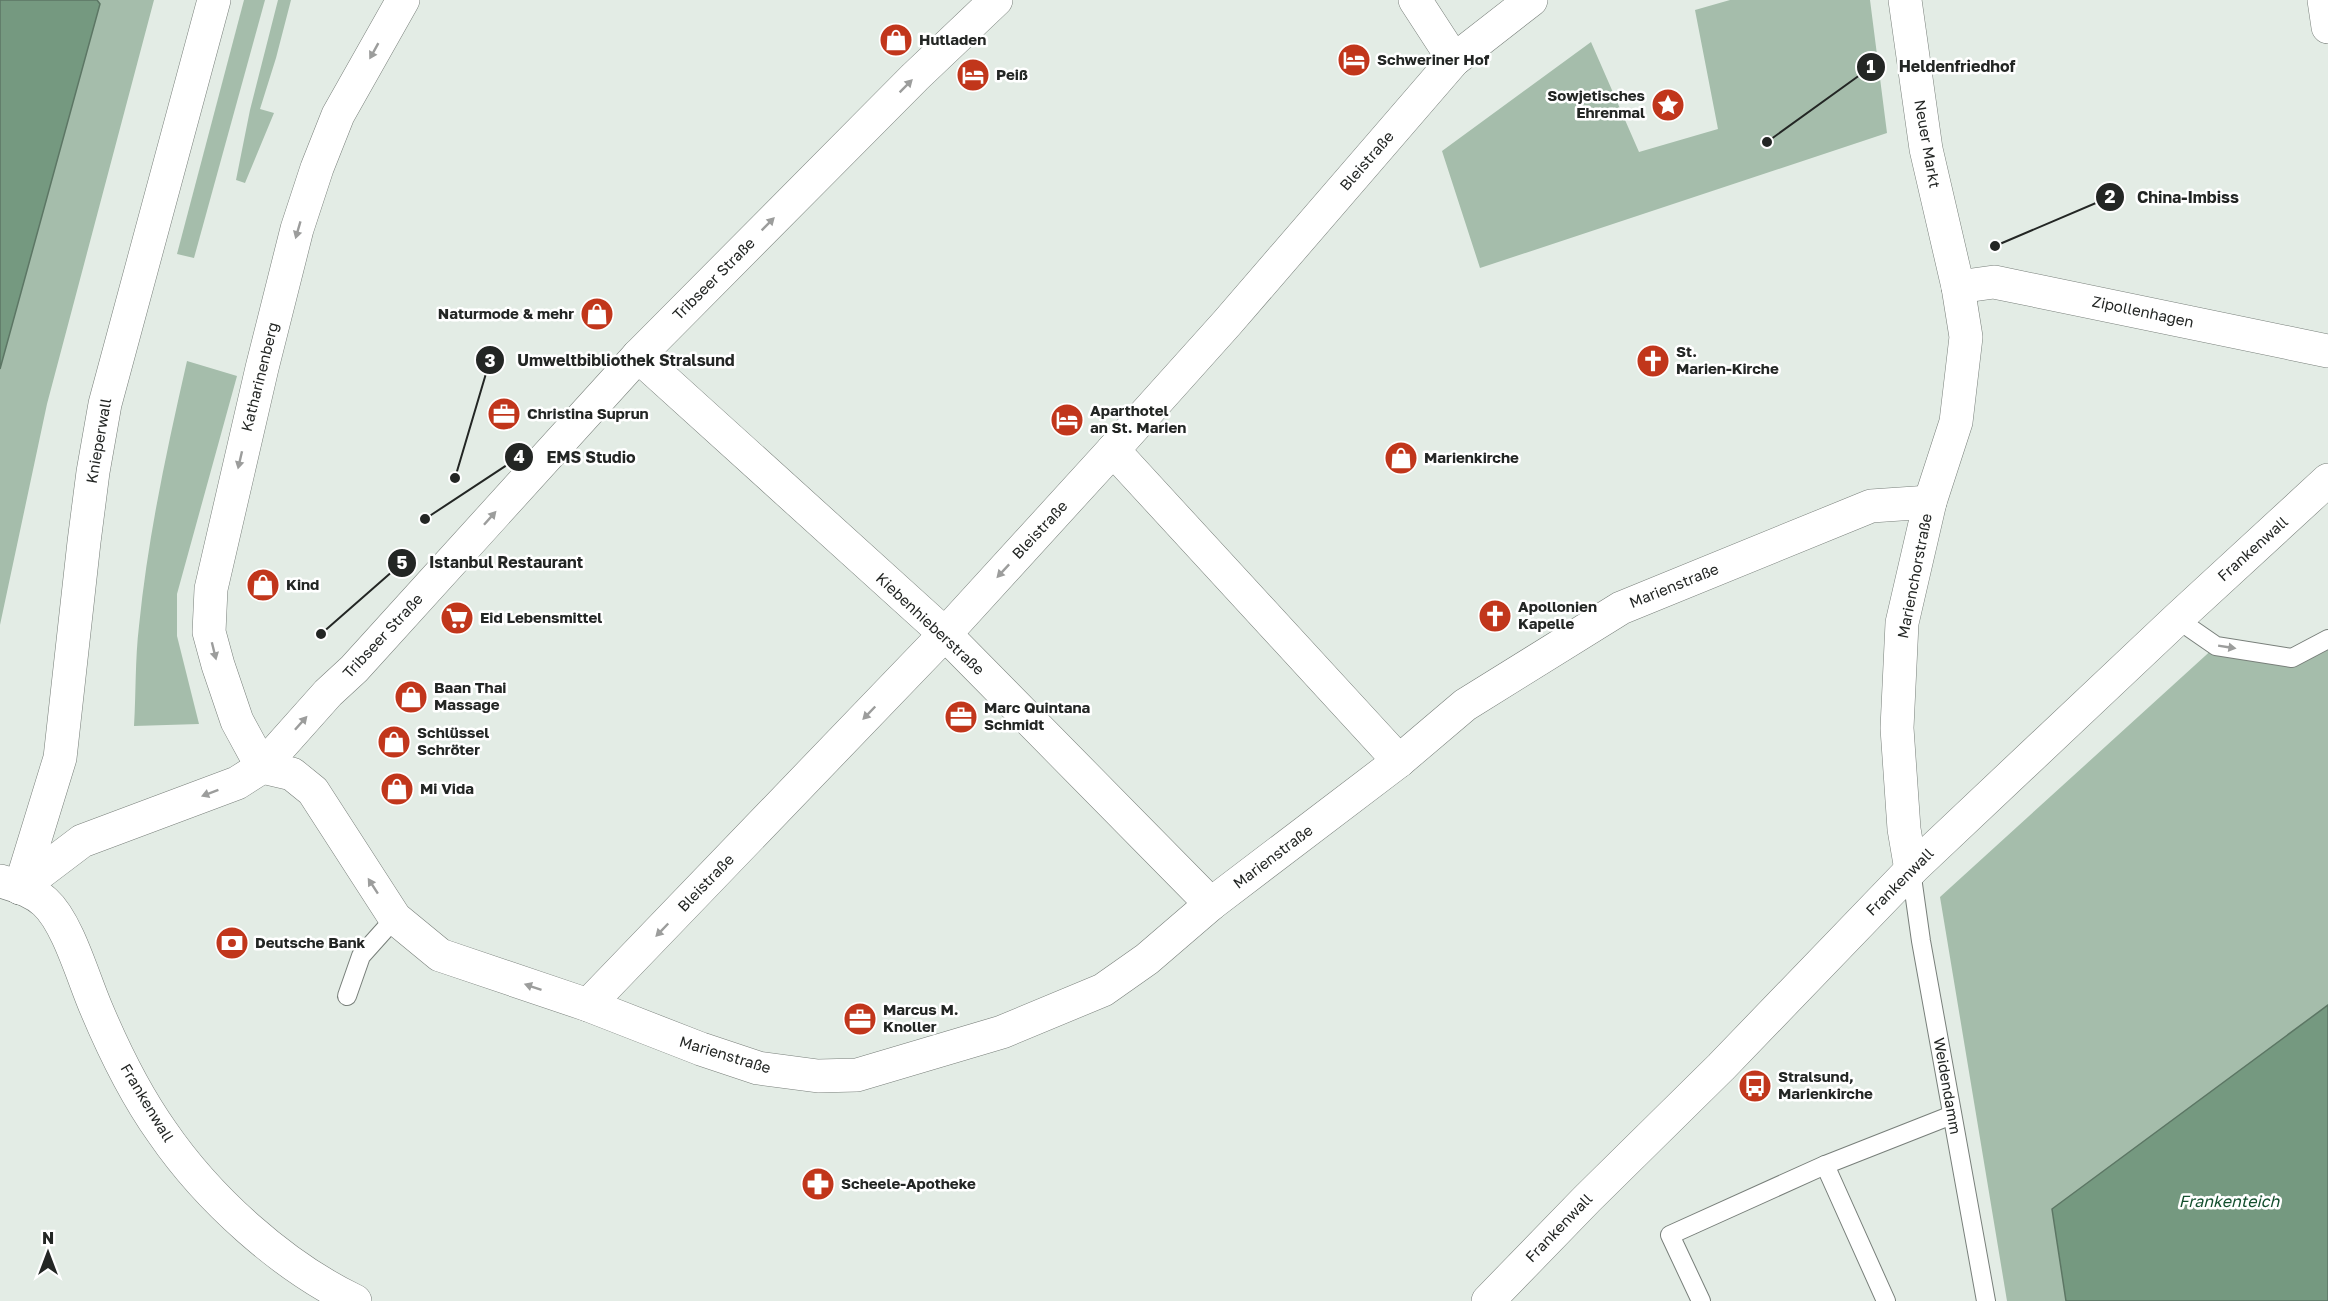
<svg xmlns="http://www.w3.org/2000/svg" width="2328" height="1301" font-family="'Golos Text',sans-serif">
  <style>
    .green { fill: #a5bdab }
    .water { fill: #759980; stroke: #5c7664; stroke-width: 1.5 }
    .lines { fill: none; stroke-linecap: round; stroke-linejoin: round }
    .service-casing { stroke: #787f7a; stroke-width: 20 }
    .minor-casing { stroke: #787f7a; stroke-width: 34 }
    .tertiary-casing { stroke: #787f7a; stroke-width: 34 }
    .secondary-casing { stroke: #787f7a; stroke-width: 34 }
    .service { stroke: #fff; stroke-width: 18 }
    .minor { stroke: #fff; stroke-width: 33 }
    .tertiary { stroke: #fff; stroke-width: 33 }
    .secondary { stroke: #fff; stroke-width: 33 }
    .oneway { fill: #9c9d9c }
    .labels { text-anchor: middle; stroke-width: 5; stroke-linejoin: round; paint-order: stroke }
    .poi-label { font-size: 15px; font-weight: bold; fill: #232624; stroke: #fff; text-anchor: start }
    .street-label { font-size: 15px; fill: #232624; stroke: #fff }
    .water-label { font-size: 16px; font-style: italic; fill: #14502f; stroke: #fff }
    .leader { fill: none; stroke: #232624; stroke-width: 2 }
    .callout-dot { fill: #232624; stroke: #fff; stroke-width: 2 }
    .mark-label { font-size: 18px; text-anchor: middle; font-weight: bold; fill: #fff }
    .callout-label { font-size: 16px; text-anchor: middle; font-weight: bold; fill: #232624; stroke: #fff; stroke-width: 5; stroke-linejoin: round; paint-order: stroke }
  </style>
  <rect width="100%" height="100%" fill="#e3ece5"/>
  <g class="green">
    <path d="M97,0h57l-107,404 -47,221v-256l100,-365z"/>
    <path d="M244,0h21l-71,258 -17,-4z"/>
    <path d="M278,0h13l-15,58 -16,51 14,4 -29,70 -9,-3 14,-70z"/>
    <path d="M1730,0h140l17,133 -407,135 -38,-117 149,-109 48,110 79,-23 -23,-119z"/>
    <path d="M187,361l50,15 -60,218v42l22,88 -65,2c2,-33 1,-67 5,-100 9,-90 28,-177 48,-265z"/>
    <path d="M2328,639v366l-276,204 14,92h-59l-67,-404 276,-251 76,12z"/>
  </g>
  <g class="water">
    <path d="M0,0h97l3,4 -100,365z"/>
    <path d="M2328,1005v296h-262l-14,-92z"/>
  </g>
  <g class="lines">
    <g class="service-casing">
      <g id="service">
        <path d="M2177,619l39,27 76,12 36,-19"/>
        <path d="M1911,870l10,71 65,360"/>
        <path d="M347,996l14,-40 34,-38"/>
        <path d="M1825,1165l61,136"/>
        <path d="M1701,1301l-31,-66 155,-70 127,-50"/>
      </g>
    </g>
    <g class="minor-casing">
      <g id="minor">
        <path d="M1415,0l39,60"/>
        <path d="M1905,0l21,149 32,138 8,50 -10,85 -26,80 -28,121 -5,105 7,101 7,41"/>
        <path d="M2324,0l4,27"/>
        <path d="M1958,287l36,-5 334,69"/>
        <path d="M638,356l307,278 266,270"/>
        <path d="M1113,450l286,311"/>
        <path d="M262,767l30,7 21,17 82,127 45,37 148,50 113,44 57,19 60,8 39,-1 145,-43 101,-42 44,-31 64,-55 188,-143 66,-56 156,-97 250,-102 59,-4"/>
        <path d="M262,767l-25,-46 -19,-56 -9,-33 2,-43 51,-221 35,-139 20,-61 21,-53 65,-115"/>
        <path d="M20,888l62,-47 155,-58 25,-16 66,-74 26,-24 284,-313 277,-279 81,-77"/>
        <path d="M588,1005l357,-371 168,-184 114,-127 227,-263 77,-60"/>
      </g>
    </g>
    <g class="tertiary-casing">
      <g id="tertiary">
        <path d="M20,888l40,-130 24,-216 9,-70 12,-68 109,-404"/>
        <path d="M1488,1301l99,-102 134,-132 190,-197 266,-251 151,-139"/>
      </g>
    </g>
    <g class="secondary-casing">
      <path id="secondary" d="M0,881c15,4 33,10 45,21 23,21 38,76 51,106 18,43 39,86 66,124 46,67 120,134 193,169"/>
    </g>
    <use href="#service" class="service"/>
    <use href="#minor" class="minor"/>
    <use href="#tertiary" class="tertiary"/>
    <use href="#secondary" class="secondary"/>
  </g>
  <defs><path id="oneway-solid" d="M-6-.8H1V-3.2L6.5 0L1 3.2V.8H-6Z" transform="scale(1.5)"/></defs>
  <g class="oneway">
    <use href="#oneway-solid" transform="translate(374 51) rotate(119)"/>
    <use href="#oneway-solid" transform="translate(906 86) rotate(-45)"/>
    <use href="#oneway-solid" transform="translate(768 224) rotate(-45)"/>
    <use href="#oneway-solid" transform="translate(298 230) rotate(106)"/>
    <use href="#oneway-solid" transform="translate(240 460) rotate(103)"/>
    <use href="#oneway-solid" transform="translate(490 518) rotate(-48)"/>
    <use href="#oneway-solid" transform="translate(1003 571) rotate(133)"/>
    <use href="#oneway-solid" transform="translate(2227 647) rotate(9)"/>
    <use href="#oneway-solid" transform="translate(214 651) rotate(76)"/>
    <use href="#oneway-solid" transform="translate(869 713) rotate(134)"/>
    <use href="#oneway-solid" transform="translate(301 723) rotate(-48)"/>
    <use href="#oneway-solid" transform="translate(210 793) rotate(159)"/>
    <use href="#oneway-solid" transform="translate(373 886) rotate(-123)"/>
    <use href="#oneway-solid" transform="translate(662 930) rotate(134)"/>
    <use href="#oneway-solid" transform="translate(533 987) rotate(-161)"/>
  </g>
  <defs>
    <g id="shop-disc" transform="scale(1.725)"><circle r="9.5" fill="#c1361b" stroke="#fff"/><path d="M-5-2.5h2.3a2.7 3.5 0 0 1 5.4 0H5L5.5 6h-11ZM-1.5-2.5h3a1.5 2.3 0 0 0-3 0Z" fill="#fff"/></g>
    <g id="hotel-disc" transform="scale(1.725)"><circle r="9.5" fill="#c1361b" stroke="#fff"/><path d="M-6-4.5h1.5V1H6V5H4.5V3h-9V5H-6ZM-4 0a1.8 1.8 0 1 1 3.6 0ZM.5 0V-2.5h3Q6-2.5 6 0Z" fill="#fff"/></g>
    <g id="sight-disc" transform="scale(1.725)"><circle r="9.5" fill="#c1361b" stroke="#fff"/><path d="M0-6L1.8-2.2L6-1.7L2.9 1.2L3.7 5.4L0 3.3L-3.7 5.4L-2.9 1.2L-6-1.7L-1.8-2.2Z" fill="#fff"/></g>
    <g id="church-disc" transform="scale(1.725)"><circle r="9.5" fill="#c1361b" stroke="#fff"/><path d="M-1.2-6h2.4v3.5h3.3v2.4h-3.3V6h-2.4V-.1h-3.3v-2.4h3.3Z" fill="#fff"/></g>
    <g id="office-disc" transform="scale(1.725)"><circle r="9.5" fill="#c1361b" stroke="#fff"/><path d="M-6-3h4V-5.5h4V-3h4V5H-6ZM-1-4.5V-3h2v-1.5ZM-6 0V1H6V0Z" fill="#fff"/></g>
    <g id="supermarket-disc" transform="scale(1.725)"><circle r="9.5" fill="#c1361b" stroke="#fff"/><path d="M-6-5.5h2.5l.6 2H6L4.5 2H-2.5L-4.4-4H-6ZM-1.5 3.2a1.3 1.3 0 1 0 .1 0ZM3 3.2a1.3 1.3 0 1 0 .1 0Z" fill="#fff"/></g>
    <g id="bank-disc" transform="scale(1.725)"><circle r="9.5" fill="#c1361b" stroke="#fff"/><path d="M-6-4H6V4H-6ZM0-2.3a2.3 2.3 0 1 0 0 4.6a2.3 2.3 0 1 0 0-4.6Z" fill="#fff"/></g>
    <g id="bus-disc" transform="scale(1.725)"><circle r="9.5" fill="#c1361b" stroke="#fff"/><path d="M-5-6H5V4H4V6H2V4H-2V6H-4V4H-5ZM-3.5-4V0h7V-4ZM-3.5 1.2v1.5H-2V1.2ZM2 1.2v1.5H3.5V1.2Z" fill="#fff"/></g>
    <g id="pharmacy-disc" transform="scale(1.725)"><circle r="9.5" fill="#c1361b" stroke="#fff"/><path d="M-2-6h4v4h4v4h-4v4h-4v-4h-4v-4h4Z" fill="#fff"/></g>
  </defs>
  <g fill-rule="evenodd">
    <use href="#shop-disc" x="896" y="40"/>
    <use href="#hotel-disc" x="1354" y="60"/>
    <use href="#hotel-disc" x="973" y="75"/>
    <use href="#sight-disc" x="1668" y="105"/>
    <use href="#shop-disc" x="597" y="314"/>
    <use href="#church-disc" x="1653" y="361"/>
    <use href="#office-disc" x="504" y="414"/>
    <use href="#hotel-disc" x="1067" y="420"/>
    <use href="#shop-disc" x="1401" y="458"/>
    <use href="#shop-disc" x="263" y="585"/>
    <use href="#church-disc" x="1495" y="616"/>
    <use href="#supermarket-disc" x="457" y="618"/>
    <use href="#shop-disc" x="411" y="697"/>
    <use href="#office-disc" x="961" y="717"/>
    <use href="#shop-disc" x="394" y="742"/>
    <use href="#shop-disc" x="397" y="789"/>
    <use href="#bank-disc" x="232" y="943"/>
    <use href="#office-disc" x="860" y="1019"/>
    <use href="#bus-disc" x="1755" y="1086"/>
    <use href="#pharmacy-disc" x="818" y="1184"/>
  </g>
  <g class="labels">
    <g class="poi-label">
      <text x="919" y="45">Hutladen</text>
      <text x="1377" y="65">Schweriner Hof</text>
      <text x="996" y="80">Peiß</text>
      <text x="1645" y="101" text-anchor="end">Sowjetisches<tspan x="1645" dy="17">Ehrenmal</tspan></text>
      <text x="574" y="319" text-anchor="end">Naturmode &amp; mehr</text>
      <text x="1676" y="357">St.<tspan x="1676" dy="17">Marien-Kirche</tspan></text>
      <text x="1090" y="416">Aparthotel<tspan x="1090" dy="17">an St. Marien</tspan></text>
      <text x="527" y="419">Christina Suprun</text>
      <text x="1424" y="463">Marienkirche</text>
      <text x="286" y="590">Kind</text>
      <text x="1518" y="612">Apollonien<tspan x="1518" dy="17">Kapelle</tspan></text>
      <text x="480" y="623">Eid Lebensmittel</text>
      <text x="434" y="693">Baan Thai<tspan x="434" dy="17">Massage</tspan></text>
      <text x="984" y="713">Marc Quintana<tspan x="984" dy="17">Schmidt</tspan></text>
      <text x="417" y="738">Schlüssel<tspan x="417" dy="17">Schröter</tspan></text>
      <text x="420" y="794">Mi Vida</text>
      <text x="255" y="948">Deutsche Bank</text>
      <text x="883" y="1015">Marcus M.<tspan x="883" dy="17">Knoller</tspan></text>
      <text x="1778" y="1082">Stralsund,<tspan x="1778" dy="17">Marienkirche</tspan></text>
      <text x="841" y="1189">Scheele-Apotheke</text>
    </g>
    <g class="street-label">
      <text transform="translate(1927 144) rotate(80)" y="5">Neuer Markt</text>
      <text transform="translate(1367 161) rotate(-49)" y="5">Bleistraße</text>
      <text transform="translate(714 279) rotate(-45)" y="5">Tribseer Straße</text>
      <text transform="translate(2143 312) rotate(12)" y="5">Zipollenhagen</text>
      <text transform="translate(260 377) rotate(-76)" y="5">Katharinenberg</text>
      <text transform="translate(99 441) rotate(-80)" y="5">Knieperwall</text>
      <text transform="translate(1040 530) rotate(-47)" y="5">Bleistraße</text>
      <text transform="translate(2253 549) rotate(-42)" y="5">Frankenwall</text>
      <text transform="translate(1915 576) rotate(-79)" y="5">Marienchorstraße</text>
      <text transform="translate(1674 586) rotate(-22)" y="5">Marienstraße</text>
      <text transform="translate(930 624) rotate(43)" y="5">Kiebenhieberstraße</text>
      <text transform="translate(383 636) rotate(-47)" y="5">Tribseer Straße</text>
      <text transform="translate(1273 857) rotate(-37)" y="5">Marienstraße</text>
      <text transform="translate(1900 882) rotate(-45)" y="5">Frankenwall</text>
      <text transform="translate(706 883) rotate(-46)" y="5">Bleistraße</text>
      <text transform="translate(725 1055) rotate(17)" y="5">Marienstraße</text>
      <text transform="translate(1947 1086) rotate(80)" y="5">Weidendamm</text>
      <text transform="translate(147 1103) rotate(59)" y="5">Frankenwall</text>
      <text transform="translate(1559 1228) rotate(-46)" y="5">Frankenwall</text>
    </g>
    <g class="water-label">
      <text x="2229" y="1207">Frankenteich</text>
    </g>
  </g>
  <path class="leader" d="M1767 142L1871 67M1995 246L2110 197M455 478L490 360M425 519L519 457M321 634L402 563"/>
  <g class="callout-dot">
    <circle cx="1767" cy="142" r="6"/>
    <circle cx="1995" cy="246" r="6"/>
    <circle cx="455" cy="478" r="6"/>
    <circle cx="425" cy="519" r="6"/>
    <circle cx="321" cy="634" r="6"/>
    <circle cx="1871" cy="67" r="15"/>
    <circle cx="2110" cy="197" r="15"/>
    <circle cx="490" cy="360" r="15"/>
    <circle cx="519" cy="457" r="15"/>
    <circle cx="402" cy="563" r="15"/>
  </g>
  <g class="mark-label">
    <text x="1871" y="73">1</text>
    <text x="2110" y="203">2</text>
    <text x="490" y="367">3</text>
    <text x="519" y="463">4</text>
    <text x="402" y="569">5</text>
  </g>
  <g class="callout-label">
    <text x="1957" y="72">Heldenfriedhof</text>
    <text x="2188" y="203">China-Imbiss</text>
    <text x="626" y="366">Umweltbibliothek Stralsund</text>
    <text x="591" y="463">EMS Studio</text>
    <text x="506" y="568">Istanbul Restaurant</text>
  </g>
  <g transform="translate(48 1253)" stroke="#ffffff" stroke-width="4.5" paint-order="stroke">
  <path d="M0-4.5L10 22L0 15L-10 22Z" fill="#232624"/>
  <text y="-9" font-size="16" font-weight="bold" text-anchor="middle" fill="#232624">N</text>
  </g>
</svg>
